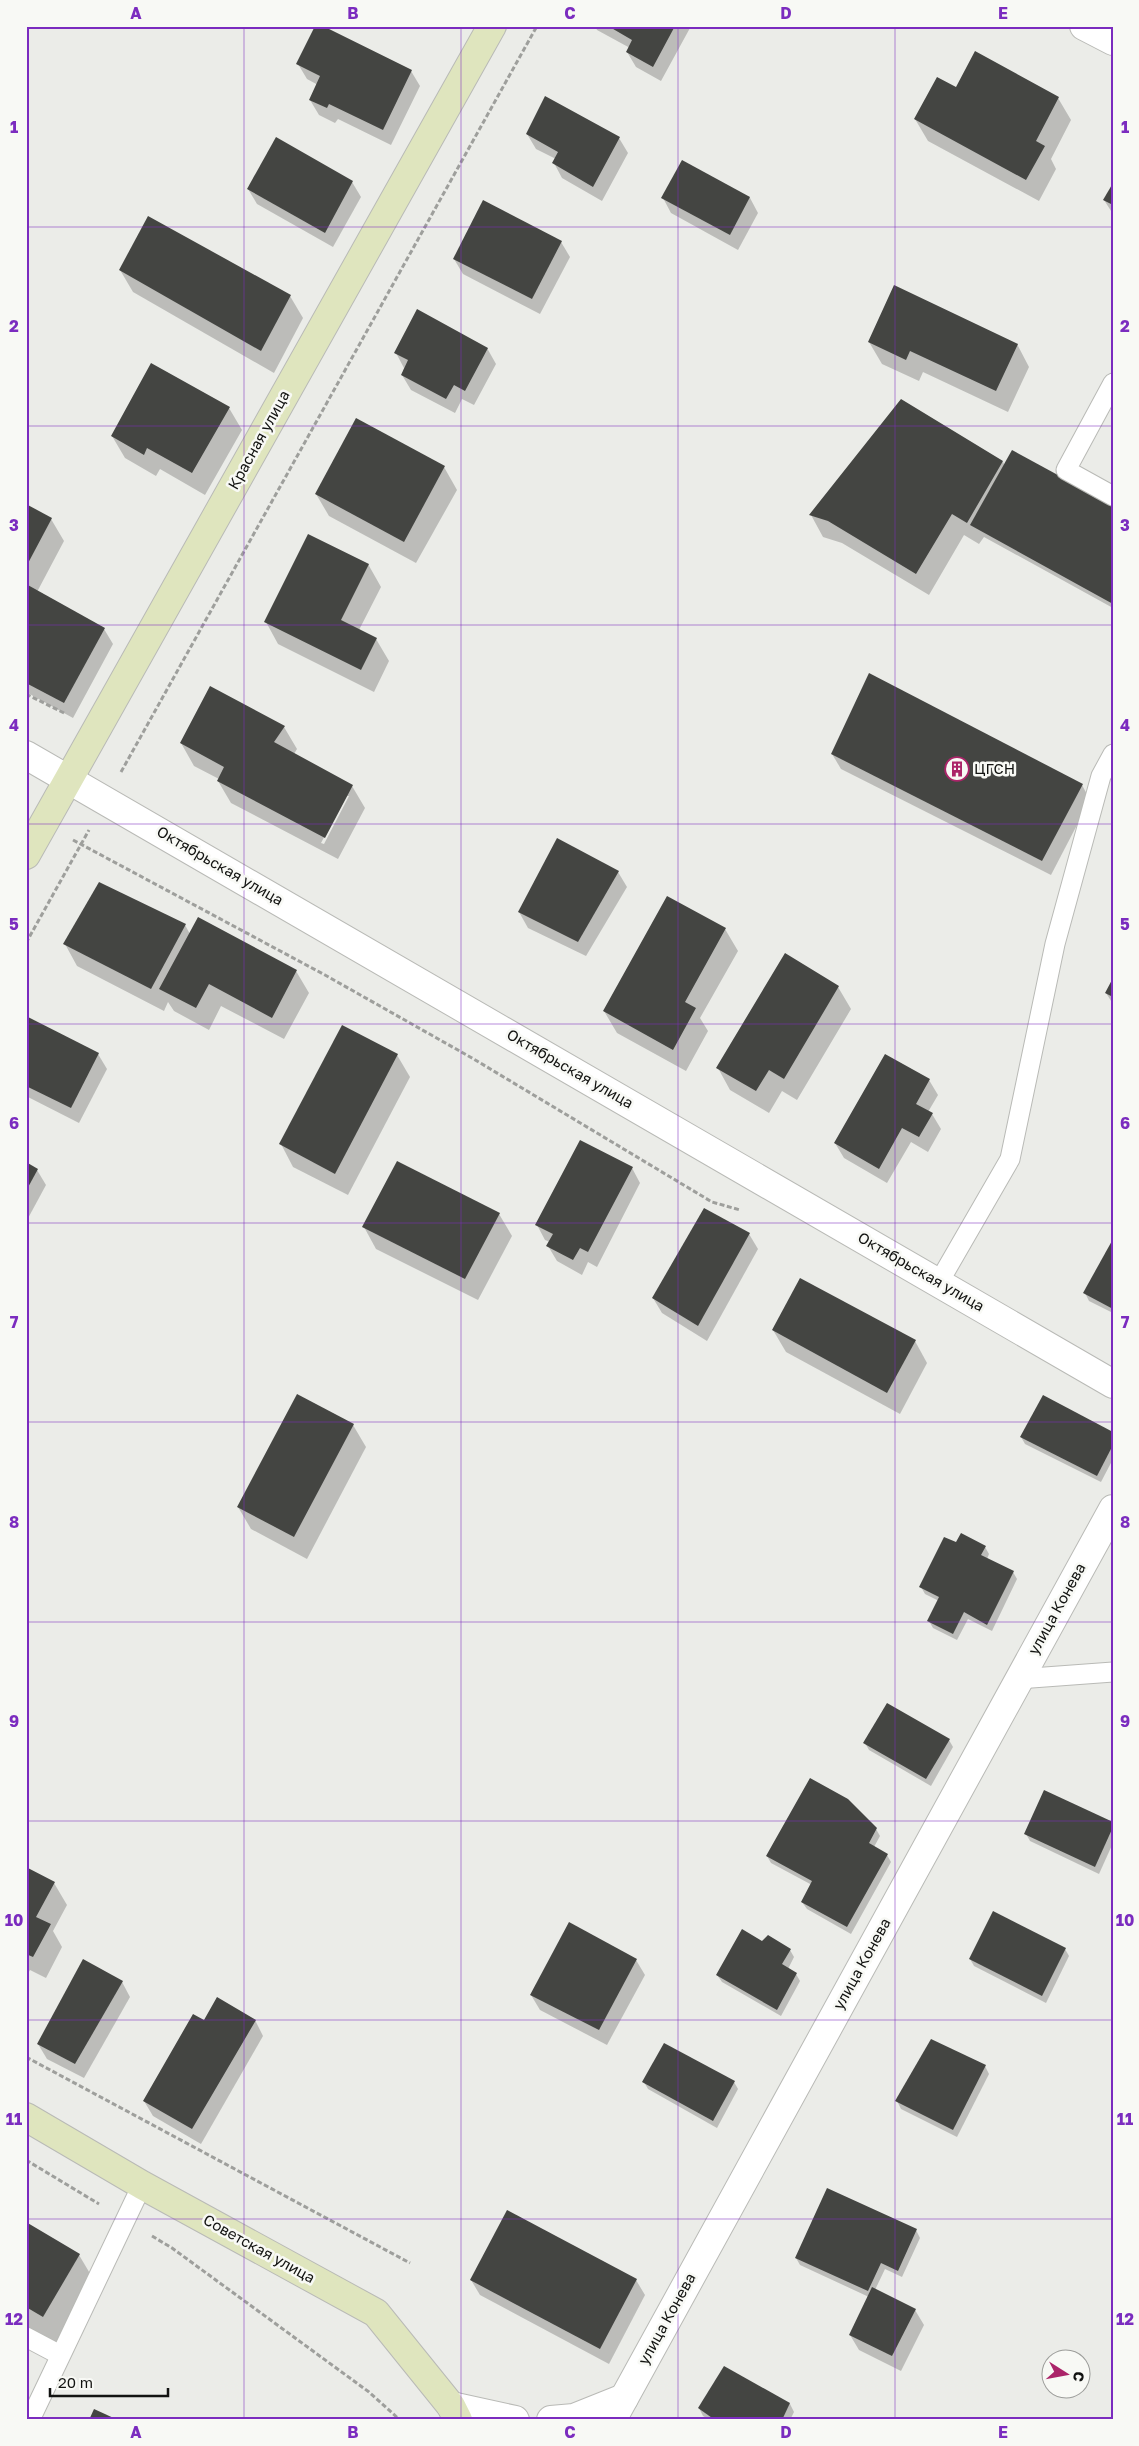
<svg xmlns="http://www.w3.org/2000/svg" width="1139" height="2446" font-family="'Golos Text',sans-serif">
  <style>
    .shadow { fill: #0003; fill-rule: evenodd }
    .building { fill: #444542 }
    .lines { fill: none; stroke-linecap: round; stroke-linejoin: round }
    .lane-casing { stroke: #b9bab6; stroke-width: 21 }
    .street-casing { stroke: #b9bab6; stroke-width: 30 }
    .secondary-casing { stroke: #b9bab6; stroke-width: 30 }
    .path { stroke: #9e9f9c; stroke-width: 3; stroke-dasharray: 5 2.5; stroke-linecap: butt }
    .lane { stroke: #fff; stroke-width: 19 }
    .street { stroke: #fff; stroke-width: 28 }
    .secondary { stroke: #dfe5be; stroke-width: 28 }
    .grid { fill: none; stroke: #7b2cbf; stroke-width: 1; stroke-opacity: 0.55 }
    .labels { text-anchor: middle; stroke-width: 5; stroke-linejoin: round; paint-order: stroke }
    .street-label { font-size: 15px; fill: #121311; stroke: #f8f9f5 }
    .poi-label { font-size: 15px; fill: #121311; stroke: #f8f9f5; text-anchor: start }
    .neatline { fill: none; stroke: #7b2cbf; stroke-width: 2 }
    .grid-label { font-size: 16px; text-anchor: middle; font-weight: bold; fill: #7b2cbf }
  </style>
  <rect width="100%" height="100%" fill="#ebece8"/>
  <g class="shadow">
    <path d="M595,26h95v2l-29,53 -25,-14 -9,-15 3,-4 -33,-18z"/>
    <path d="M976,53l82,45 13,22 -20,39 5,10 -17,32 -111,-60 -13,-22 41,-30z"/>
    <path d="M298,64l113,7 9,15 -29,59 -53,-26 -3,4 -16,-8 -9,-15 8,-15 -11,-6z"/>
    <path d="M527,134l92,4 9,15 -26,48 -40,-23 -8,-15 2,-4 -20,-10z"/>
    <path d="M352,182l9,15 -28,50 -76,-43 -9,-15z"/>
    <path d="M1113,186v28l-9,-14z"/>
    <path d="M663,198h87l8,15 -20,37 -67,-37z"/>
    <path d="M561,242l9,15 -30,57 -77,-40 -9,-15z"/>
    <path d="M120,270l170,26 13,22 -29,55 -141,-81z"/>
    <path d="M869,342l148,2 12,23 -21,45 -85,-40 -4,9 -37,-17z"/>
    <path d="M487,348l9,16 -22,41 -12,-6 -7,14 -44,-23 -9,-15 2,-7 -8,-15z"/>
    <path d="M229,408l13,22 -37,65 -45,-26 -4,7 -31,-18 -13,-22z"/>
    <path d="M1003,462l2,4 108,41v101l-129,-71 -5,7 -15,-9 -35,60 -87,-52 -19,-6 -12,-22z"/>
    <path d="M444,467l13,23 -41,73 -87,-47 -13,-22z"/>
    <path d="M26,506l25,13 13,22 -27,51 67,37 9,15 -40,74 -47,-26z"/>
    <path d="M368,564l13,23 -22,43 17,9 13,22 -15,31 -96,-48 -12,-22z"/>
    <path d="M284,727l13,22 -3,5 58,32 13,22 -27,51 -107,-56 -13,-22 1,-2 -25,-13 -13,-23zM346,796h3l-25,48 -3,-1z"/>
    <path d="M832,754l250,31 8,15 -39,75 -210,-106z"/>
    <path d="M618,872l9,15 -41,69 -58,-28 -9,-16z"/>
    <path d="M185,925l5,9 106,37 13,22 -25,46 -63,-33 -12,24 -35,-19 -6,-9 -4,9 -87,-45 -12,-22z"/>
    <path d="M725,929l13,22 -38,67 8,13 -22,40 -69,-38 -13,-22z"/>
    <path d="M1113,981v23l-7,-11z"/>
    <path d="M838,987l13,22 -54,91 -15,-9 -13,22 -39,-23 -12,-22z"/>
    <path d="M26,1019l72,35 9,15 -28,54 -53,-27z"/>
    <path d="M397,1055l13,22 -62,118 -55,-28 -12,-23z"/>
    <path d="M929,1080l9,15 -10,17 4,2 9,15 -13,23 -17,-10 -24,41 -43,-25 -9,-15z"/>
    <path d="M26,1164l11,6 9,15 -20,37z"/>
    <path d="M632,1168l8,15 -43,84 -9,-5 -6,13 -25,-14 -9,-15 2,-4 -5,-2 -8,-15z"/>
    <path d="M705,1210l44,24 9,15 -51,92 -45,-28 -9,-15z"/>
    <path d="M499,1214l13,22 -34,64 -102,-51 -12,-22z"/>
    <path d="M1113,1241v72l-24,-12 -4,-8z"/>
    <path d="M773,1330l142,11 12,22 -27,51 -114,-62z"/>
    <path d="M353,1425l13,22 -59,112 -56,-30 -13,-22z"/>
    <path d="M1113,1434v25l-12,23 -76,-38 -4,-7z"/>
    <path d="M956,1544l29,3 4,7 -2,5 26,13 4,7 -25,52 -24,-12 -11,21 -24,-12 -4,-7 10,-20 -14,-7 -4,-7z"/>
    <path d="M949,1740l4,7 -22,39 -62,-36 -4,-7z"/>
    <path d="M1113,1823v20l-14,31 -69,-33 -4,-7z"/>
    <path d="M876,1829l4,7 -6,11 13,8 4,7 -40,72 -44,-25 -5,-7 10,-17 -41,-22 -4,-7z"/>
    <path d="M26,1868l28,15 13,22 -14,26 9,16 -16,31 -16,-8 -4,7z"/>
    <path d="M762,1942l28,8 4,7 -6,12 8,5 4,7 -19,35 -59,-34 -5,-7z"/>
    <path d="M1065,1949l4,7 -23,47 -72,-37 -4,-7z"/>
    <path d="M636,1960l9,15 -38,70 -67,-35 -9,-15z"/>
    <path d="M122,1982l8,15 -46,81 -37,-19 -9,-15z"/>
    <path d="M255,2020l8,16 -62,108 -48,-28 -9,-15 60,-79z"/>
    <path d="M985,2066l4,8 -32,63 -56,-28 -4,-8z"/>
    <path d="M644,2082h90l4,7 -21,39 -69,-39z"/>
    <path d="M26,2224l53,31 22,37 -36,62 -39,-12z"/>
    <path d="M916,2230l4,8 -18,39 -17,-8 -10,21 40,20 9,15 -23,46 -42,-21 -9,-15 19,-38 -69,-32 -4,-7z"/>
    <path d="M471,2280h165l9,15 -36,69 -129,-69z"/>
    <path d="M725,2368l65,36 4,8 -4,8h-80l-7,-4 -4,-8z"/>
  </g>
  <g class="building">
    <path d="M315,26h8l89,44 -29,60 -54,-26 -2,4 -18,-8 11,-24 -24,-12z"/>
    <path d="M608,26h67l-22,41 -27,-15 6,-12z"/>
    <path d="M975,51l84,46 -23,44 9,5 -19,34 -112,-61 23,-42 19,10z"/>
    <path d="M545,96l75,41 -27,50 -41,-24 6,-11 -32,-18z"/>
    <path d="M276,137l77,44 -28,52 -78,-44z"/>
    <path d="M682,160l68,37 -20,38 -69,-37z"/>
    <path d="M1113,183v22l-10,-5z"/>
    <path d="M483,200l79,41 -30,58 -79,-40z"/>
    <path d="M148,216l143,79 -30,56 -142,-81z"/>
    <path d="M894,285l124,59 -22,47 -86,-40 -4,9 -38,-18z"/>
    <path d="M417,309l71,39 -23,43 -11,-6 -8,14 -45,-24 7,-15 -14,-7z"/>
    <path d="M151,363l79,44 -38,66 -45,-25 -3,7 -33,-19z"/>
    <path d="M901,399l102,62 -36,62 -15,-9 -36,60 -88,-53 -19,-6z"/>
    <path d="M356,418l89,48 -41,76 -89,-48z"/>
    <path d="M1012,450l101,55v99l-143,-79z"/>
    <path d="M26,504l26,14 -26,49z"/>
    <path d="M308,534l61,30 -28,56 36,18 -16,32 -97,-48z"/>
    <path d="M26,584l79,44 -41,75 -38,-20z"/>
    <path d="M869,673l214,111 -41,77 -211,-107z"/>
    <path d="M210,686l75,40 -11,16 79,43 -28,53 -108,-57 7,-14 -44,-24z"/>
    <path d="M557,838l62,33 -41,71 -60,-30z"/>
    <path d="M99,882l87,42 -35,65 -88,-45z"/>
    <path d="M667,896l59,32 -41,74 11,6 -23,42 -70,-39z"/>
    <path d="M198,917l99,53 -25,48 -63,-34 -13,24 -37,-19z"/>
    <path d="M785,953l54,33 -55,93 -15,-9 -13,21 -40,-23z"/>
    <path d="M1113,978v19l-8,-4z"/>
    <path d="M26,1016l73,37 -28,55 -45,-22z"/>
    <path d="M342,1025l56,29 -63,120 -56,-30z"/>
    <path d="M885,1054l45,25 -14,25 17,9 -14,24 -17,-9 -23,41 -45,-26z"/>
    <path d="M580,1140l53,27 -45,85 -8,-4 -7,12 -27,-14 7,-12 -18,-9z"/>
    <path d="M397,1161l103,52 -35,66 -103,-52z"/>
    <path d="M26,1162l12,7 -12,22z"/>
    <path d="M704,1208l46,25 -52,93 -46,-28z"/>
    <path d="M1113,1239v70l-30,-16z"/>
    <path d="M800,1278l116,62 -29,53 -115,-63z"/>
    <path d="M297,1394l57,30 -60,113 -57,-30z"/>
    <path d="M1043,1395l70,37v13l-16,31 -77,-39z"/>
    <path d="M961,1533l25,13 -5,9 33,16 -27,54 -23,-13 -11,22 -26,-13 12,-24 -20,-10 25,-50 12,5z"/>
    <path d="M887,1703l63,36 -24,40 -63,-36z"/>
    <path d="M810,1778l38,21 29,29 -8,15 19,11 -41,73 -46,-25 11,-21 -46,-25z"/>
    <path d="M1044,1790l69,32v5l-18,40 -71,-33z"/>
    <path d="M26,1867l29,15 -19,35 15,7 -18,33 -7,-3z"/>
    <path d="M993,1911l73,37 -24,48 -73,-37z"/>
    <path d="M569,1922l68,37 -38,71 -69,-35z"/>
    <path d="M742,1929l20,12 6,-6 23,14 -9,15 15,9 -20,37 -61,-35z"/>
    <path d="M83,1959l40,22 -48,83 -38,-20z"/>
    <path d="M217,1997l39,23 -64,109 -49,-28 50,-87 11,6z"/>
    <path d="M931,2039l55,26 -33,65 -58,-29z"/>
    <path d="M664,2043l71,38 -22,40 -71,-39z"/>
    <path d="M827,2188l90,41 -19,42 -17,-8 -13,28 -73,-33z"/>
    <path d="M507,2210l130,69 -37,70 -130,-69z"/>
    <path d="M26,2222l54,32 -37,63 -17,-10z"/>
    <path d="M872,2287l44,22 -24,47 -43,-21z"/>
    <path d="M724,2366l66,37 -8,17h-67l-17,-12z"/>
    <path d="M94,2409l24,11h-29z"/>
  </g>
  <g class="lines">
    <g class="lane-casing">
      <g id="lane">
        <path d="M1113,383l-47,87 47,26"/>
        <path d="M939,1282l71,-123 45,-215 46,-168 12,-22"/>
        <path d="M1018,1679l95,-7"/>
        <path d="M26,2337l34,18"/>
        <path d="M30,2420l112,-235"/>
      </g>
    </g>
    <g class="street-casing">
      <g id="street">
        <path d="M1084,26l29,15"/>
        <path d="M26,755l1087,629"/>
        <path d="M451,2406l64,14"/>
        <path d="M551,2420l23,-2 50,-20"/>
        <path d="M612,2420l501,-911"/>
      </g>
    </g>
    <g class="secondary-casing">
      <g id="secondary">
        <path d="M26,855l466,-829"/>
        <path d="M26,2117l116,68 234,128 75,93 7,14"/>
      </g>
    </g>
    <g class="path">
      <path d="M26,694l40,20"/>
      <path d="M121,772l416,-746"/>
      <path d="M73,840l252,135 147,83 240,144 28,8"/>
      <path d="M26,943l63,-113"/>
      <path d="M26,2057l384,206"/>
      <path d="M26,2160l73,44"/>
      <path d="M152,2236l20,12 197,144 31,28"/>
    </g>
    <use href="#lane" class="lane"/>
    <use href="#street" class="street"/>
    <use href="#secondary" class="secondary"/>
  </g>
  <path class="grid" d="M244,26v2394M461,26v2394M678,26v2394M895,26v2394M26,227h1087M26,426h1087M26,625h1087M26,824h1087M26,1024h1087M26,1223h1087M26,1422h1087M26,1622h1087M26,1821h1087M26,2020h1087M26,2219h1087"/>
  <defs>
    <g id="building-ring" transform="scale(1.25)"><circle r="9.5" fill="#f8f9f5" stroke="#ab2469" stroke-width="1.5"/><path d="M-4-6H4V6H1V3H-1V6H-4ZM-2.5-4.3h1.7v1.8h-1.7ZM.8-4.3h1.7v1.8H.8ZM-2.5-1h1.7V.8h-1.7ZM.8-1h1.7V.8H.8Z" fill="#ab2469"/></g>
  </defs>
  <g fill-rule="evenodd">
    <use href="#building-ring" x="957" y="769"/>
  </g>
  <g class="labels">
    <g class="street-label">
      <text transform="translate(259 440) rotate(-61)" y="5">Красная улица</text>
      <text transform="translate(220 866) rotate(30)" y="5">Октябрьская улица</text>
      <text transform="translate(570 1069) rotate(30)" y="5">Октябрьская улица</text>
      <text transform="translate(921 1272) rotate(30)" y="5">Октябрьская улица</text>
      <text transform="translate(1057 1609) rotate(-61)" y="5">улица Конева</text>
      <text transform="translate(862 1964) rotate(-61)" y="5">улица Конева</text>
      <text transform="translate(259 2249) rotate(29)" y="5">Советская улица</text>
      <text transform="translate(667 2319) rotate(-61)" y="5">улица Конева</text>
    </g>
    <g class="poi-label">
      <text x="974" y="774">ЦГСН</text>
    </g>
  </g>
  <rect width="1139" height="2446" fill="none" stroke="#f8f9f5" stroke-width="55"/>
  <g transform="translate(1066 2374) rotate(101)"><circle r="24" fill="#f8f9f5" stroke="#9c9d9a"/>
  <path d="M0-4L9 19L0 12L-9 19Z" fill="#ab2469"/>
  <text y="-8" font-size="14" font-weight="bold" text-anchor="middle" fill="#121311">С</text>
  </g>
  <path d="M50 2388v8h118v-8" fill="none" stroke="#121311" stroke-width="2.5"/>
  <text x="58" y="2388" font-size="15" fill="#121311" stroke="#f8f9f5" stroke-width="4" paint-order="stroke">20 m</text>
  <rect x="28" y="28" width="1084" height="2390" class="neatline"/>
  <g class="grid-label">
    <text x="136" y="19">A</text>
    <text x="353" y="19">B</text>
    <text x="570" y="19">C</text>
    <text x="786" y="19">D</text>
    <text x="1003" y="19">E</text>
    <text x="14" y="133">1</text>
    <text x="1125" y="133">1</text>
    <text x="14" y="332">2</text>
    <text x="1125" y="332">2</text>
    <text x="14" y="531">3</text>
    <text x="1125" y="531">3</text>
    <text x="14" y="731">4</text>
    <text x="1125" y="731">4</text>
    <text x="14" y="930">5</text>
    <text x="1125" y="930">5</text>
    <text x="14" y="1129">6</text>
    <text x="1125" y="1129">6</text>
    <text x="14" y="1328">7</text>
    <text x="1125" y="1328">7</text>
    <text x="14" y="1528">8</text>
    <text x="1125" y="1528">8</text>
    <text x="14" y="1727">9</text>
    <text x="1125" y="1727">9</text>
    <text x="14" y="1926">10</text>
    <text x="1125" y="1926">10</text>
    <text x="14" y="2125">11</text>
    <text x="1125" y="2125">11</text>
    <text x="14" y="2325">12</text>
    <text x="1125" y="2325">12</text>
    <text x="136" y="2438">A</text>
    <text x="353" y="2438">B</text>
    <text x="570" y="2438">C</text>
    <text x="786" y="2438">D</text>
    <text x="1003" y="2438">E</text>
  </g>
</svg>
